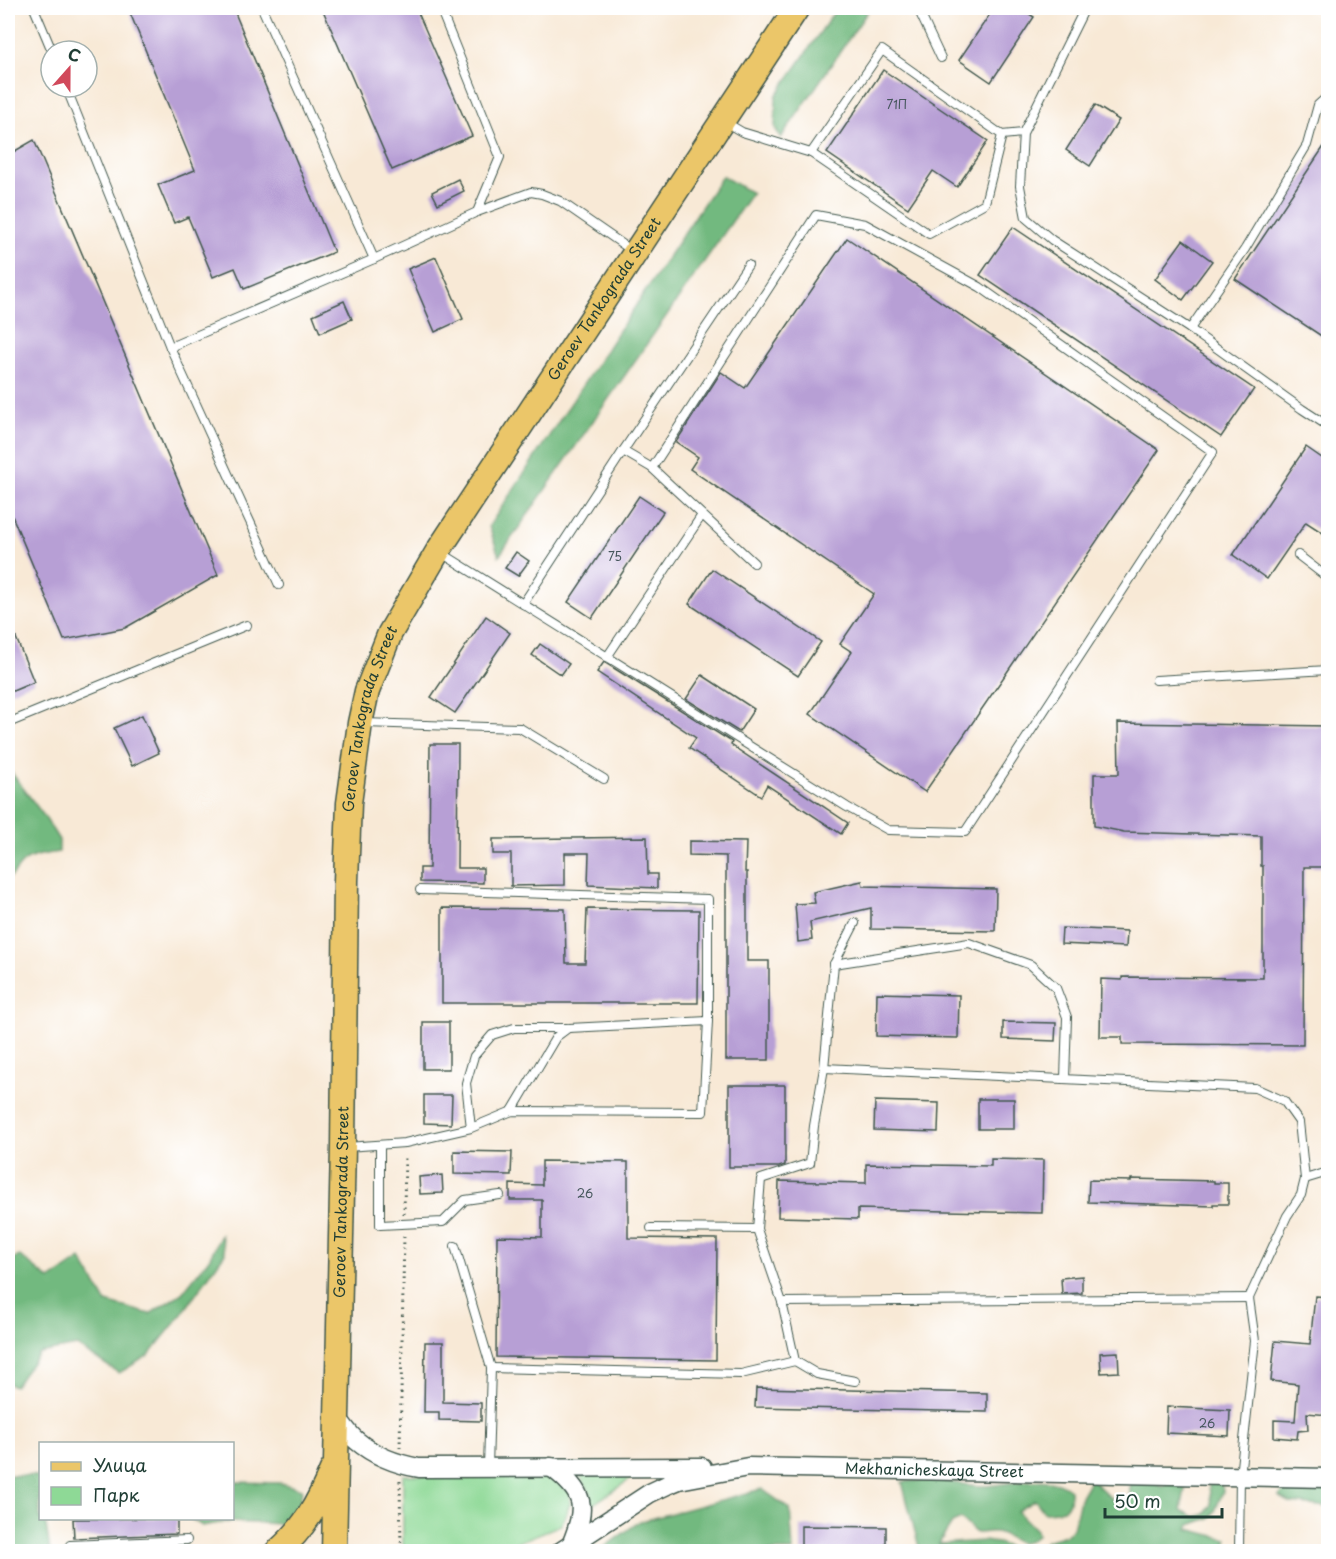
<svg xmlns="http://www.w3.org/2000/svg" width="1336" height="1559" font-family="'Playpen Sans',sans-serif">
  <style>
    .green { fill: #8ed996; stroke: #568b65; stroke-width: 1.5 }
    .forest { fill: #72b97f; stroke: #487b5a; stroke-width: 1.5 }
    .building { fill: #b79fd5 }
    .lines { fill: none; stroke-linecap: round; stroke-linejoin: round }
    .service-casing { stroke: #40574c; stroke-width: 10 }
    .tertiary-casing { stroke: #40574c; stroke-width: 21 }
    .primary-casing { stroke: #40574c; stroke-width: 27 }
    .path { stroke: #40574c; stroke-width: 3; stroke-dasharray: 1.5 4.5; stroke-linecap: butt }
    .service { stroke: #fff; stroke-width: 8 }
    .tertiary { stroke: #fff; stroke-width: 18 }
    .primary { stroke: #ebc669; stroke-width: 24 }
    .labels { text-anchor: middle; stroke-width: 4.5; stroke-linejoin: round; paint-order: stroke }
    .number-label { font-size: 12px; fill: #45565c }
    .street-label { font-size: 15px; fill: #1f3d34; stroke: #fff }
  </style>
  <rect width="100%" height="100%" fill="#fff"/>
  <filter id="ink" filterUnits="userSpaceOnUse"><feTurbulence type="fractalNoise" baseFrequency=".0167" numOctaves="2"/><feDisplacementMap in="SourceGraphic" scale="12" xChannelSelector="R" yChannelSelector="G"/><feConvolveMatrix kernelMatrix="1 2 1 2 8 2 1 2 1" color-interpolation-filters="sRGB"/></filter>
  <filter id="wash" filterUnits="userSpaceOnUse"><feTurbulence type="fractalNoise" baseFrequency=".008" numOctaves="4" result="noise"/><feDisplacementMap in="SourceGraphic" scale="24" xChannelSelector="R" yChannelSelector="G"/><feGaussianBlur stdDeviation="1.35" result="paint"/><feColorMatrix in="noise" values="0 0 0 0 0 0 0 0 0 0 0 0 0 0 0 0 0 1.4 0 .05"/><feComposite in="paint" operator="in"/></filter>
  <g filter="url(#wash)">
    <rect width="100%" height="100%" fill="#f8e9d6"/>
    <g class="green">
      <path d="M403,1475h136l19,8 12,10v11l-9,21 -65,26h-93z"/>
      <path d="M580,1476h55l-46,31 2,-13z"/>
    </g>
    <g class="forest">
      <path d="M837,8h33l-89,130 -6,-10 1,-32z"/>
      <path d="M722,176l30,17 -253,363 -10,-30z"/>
      <path d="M8,768l36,48 15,24v12c-10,2 -25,2 -34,9 -7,5 -10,13 -17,18z"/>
      <path d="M221,1235l4,18 -43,61 -33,41 -30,18 -42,-27 -38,7 -24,33 -7,-2v-124l12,-4 30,24 31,-21 25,43 44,12 32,-21 27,-34z"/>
      <path d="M1136,1469l26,18 17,-10 7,7 -5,26 14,7 10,-3 6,-9 -2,-20 2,-5 5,-1 6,7 1,5 -8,20 -6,7 -19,7 -2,4 39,10v12l-190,1 9,-11 20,-6 7,-7 8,-32 10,-17 28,27 11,-10v-20z"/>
      <path d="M8,1475l32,1v42l5,1 5,32h-42z"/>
      <path d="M935,1479c15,3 32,7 47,7 25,0 68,-15 88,4 1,21 -8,21 -26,22l-9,-12 -18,11 19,19 1,5c-20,18 -23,1 -41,-3 -6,-1 -14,1 -20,1l-15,-14 -9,4 -11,17 -2,4 44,-3 15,2 20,8h-98l-18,-69z"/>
      <path d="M233,1482l47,1 22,6 -2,17 -15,18 -59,-2 -24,4 -11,-7 41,-1z"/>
      <path d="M1288,1488l40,1v18l-37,-4 -12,-7z"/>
      <path d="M762,1489l28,20 3,42h-194l40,-29z"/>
    </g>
    <g id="blocks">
      <g class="building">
        <path d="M128,8h105l101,244 -90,37 -9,-21 -22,9 -25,-60 -14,6 -16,-38 37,-15z"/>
        <path d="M322,8h94l56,128 -80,34z"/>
        <path d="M994,8h26l14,9 -43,65 -32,-22z"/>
        <path d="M883,70l105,71 -31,46 -24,-16 -25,37 -81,-55z"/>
        <path d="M1095,105l24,15 -29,46 -24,-16z"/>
        <path d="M1329,139v202l-94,-62z"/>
        <path d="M34,140l184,435 -93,53 -61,12 -56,-134v-351z"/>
        <path d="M458,179l6,12 -26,13 -6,-12z"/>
        <path d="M1013,227l241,162 -33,48 -241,-162z"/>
        <path d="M847,238l312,212 -234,342 -115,-78 42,-62 -12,-8 34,-50 -184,-125 8,-12 -22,-15 45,-70 24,16z"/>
        <path d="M1183,240l29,21 -29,39 -28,-21z"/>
        <path d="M436,257l27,62 -28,13 -27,-63z"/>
        <path d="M344,301l8,18 -32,14 -7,-18z"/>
        <path d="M1306,447l23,16v74l-23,-15 -39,57 -34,-24z"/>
        <path d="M639,496l24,16 -71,106 -24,-16z"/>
        <path d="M516,552l13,9 -11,15 -13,-8z"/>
        <path d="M712,569l109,73 -23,34 -109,-72z"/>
        <path d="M486,616l24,17 -55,80 -24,-16z"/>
        <path d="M8,618l26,64 -26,11z"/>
        <path d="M540,644l29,20 -8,11 -29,-20z"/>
        <path d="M604,662l128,80 -1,3 117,78 -7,11 -74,-49 -6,11 -72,-48 7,-10 -99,-66z"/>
        <path d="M702,675l52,34 -15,23 -53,-33z"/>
        <path d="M142,715l17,38 -27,13 -18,-38z"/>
        <path d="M1118,723l211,3v141h-25l-1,178 -181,-1v-7h-22l1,-58 21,1v-3l141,1v-112h-2v-30l-137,-4 -30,-6v-52h25z"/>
        <path d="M430,744h28l-1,124h26v15l-63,-1v-14h9z"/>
        <path d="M647,837l1,37h9v14l-69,-3 1,-32h-24v32l-54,1v-32h-18v-15z"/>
        <path d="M689,841l57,1 -1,30h2v89h22v99h-43v-204l-37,-1z"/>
        <path d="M862,881l1,5 133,3 -1,42 -124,-2v-21l-61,14 2,18 -14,2 -3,-38 20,-1 -2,-11z"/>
        <path d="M442,908l123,1 1,54h19l2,-54 112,1 -1,93h-256z"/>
        <path d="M1062,928l65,3 -1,16 -65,-3z"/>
        <path d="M877,993l82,2 -1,43 -82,-2z"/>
        <rect x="423" y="1022" width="26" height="47"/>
        <path d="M1003,1022l53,1 -1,18 -52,-2z"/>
        <path d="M729,1085h56v80l-6,2h-50z"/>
        <path d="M424,1095h28l-1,29 -27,-1z"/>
        <rect x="978" y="1099" width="36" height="30"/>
        <path d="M875,1101l64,2 -1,29 -64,-2z"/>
        <path d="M454,1151l58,1 -1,23 -57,-1z"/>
        <path d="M991,1159l52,1 -1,53 -184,-4v10l-80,-2 1,-36 87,2v-19l125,2z"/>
        <path d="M542,1161l86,1v76l89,1 -1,121 -220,-3 1,-121 45,1v-37h-32v-16l32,1z"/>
        <path d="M442,1175l1,18 -23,1 -1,-17z"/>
        <path d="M1131,1179l83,2v2h14v21h-15v2l-125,-4 1,-22 42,1z"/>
        <path d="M1082,1276v17l-20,1 -1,-16z"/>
        <path d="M1315,1296l14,1v118l-22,-2 1,17 -10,1 -1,8 -23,-2v-17l21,1 3,-37 -27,-3 4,-40 35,3z"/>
        <path d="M425,1342h18v60l38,1v18l-42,-1v-8h-15z"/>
        <path d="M1118,1352l1,20 -18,1 -1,-20z"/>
        <path d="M756,1388l231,5v19l-232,-5z"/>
        <path d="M1167,1407l63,3 -1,26 -63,-3z"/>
        <path d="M177,1518v16l-103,4 -1,-19z"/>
        <path d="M801,1526l85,1v24h-85z"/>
      </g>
    </g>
  </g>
  <g filter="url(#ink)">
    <use href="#blocks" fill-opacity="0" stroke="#40574c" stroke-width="1.5"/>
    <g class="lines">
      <g class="service-casing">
        <g id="service">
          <path d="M34,8l18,43"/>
          <path d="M262,8l112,251"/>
          <path d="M924,8l-4,5 21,45"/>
          <path d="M1085,8l-62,125 -3,53 6,32 26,22 138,89 112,80 26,17"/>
          <path d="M66,87l104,260 109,238"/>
          <path d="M725,122l17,10 69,21"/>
          <path d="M1002,135l-17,68 -56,31 -118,-81 71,-103 120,85 21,-2"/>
          <path d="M477,212l54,-20 11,2 18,7 71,49"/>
          <path d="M1190,329l55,-80 62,-104 11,-40 10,-9"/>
          <path d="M170,347l204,-88 103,-47 23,-55 -60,-149"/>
          <path d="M623,451l29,17"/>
          <path d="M440,552l407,255 41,23 77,2 248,-380 -233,-165 -115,-63 -49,-9 -164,253 102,95"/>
          <path d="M1298,555l30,23"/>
          <path d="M523,604l100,-153 125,-186"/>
          <path d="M607,657l95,-142"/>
          <path d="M1156,680l172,-10"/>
          <path d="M8,723l239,-98"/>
          <path d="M364,723l156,5 84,51"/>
          <path d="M420,890l288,9v122"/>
          <path d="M855,923l-21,41 -10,104 -10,58 -4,37 -49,16 -4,50 25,73 13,59 22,13 38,7"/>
          <path d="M834,964l135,-21 62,22 25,23 11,29 -2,62"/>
          <path d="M824,1068l431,20 29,13 15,21 6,57 -4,16 -14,21 -38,82 6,43 -15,135 -1,76"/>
          <path d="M512,1111l44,-74 12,-9"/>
          <path d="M380,1145v80l63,-3 22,-22 35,-5"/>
          <path d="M346,1147l59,-4 66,-15 41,-17 191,1 5,-91 -139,7h-55l-22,7 -18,21 -8,27 5,45"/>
          <path d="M1305,1179l23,-7"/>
          <path d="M651,1228l106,1"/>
          <path d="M455,1246l36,122 -3,99"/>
          <path d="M782,1302l467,-4"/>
          <path d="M491,1368l250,6 54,-13"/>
          <path d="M71,1552l-1,-7 117,-5"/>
        </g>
      </g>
      <g class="tertiary-casing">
        <g id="tertiary">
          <path d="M338,1419c6,7 11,16 19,22 18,15 39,23 62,27l283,-1"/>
          <path d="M551,1467c35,26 36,40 20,78"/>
          <path id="s1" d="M560,1552l90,-59 17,-8 12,-5 69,-13 580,11"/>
        </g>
      </g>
      <g class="primary-casing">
        <g id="primary">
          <path d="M277,1552c28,-24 41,-48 55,-82"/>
          <path id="s2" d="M334,1552l9,-405 3,-266 3,-78 11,-80 7,-32 23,-58 48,-82 359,-543"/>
        </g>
      </g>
      <g class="path">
        <path d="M404,1214l1,-60"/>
        <path d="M400,1448l4,-213"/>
        <path d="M400,1481l1,71"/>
      </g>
      <use href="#service" class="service"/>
      <use href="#tertiary" class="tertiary"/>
      <use href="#primary" class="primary"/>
    </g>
  </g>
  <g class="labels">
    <g class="number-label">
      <text x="897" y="109">71П</text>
      <text x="615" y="561">75</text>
      <text x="585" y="1198">26</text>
      <text x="1207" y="1428">26</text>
    </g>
    <g class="street-label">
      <text dy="5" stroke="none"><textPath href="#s2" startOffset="1322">Geroev Tankograda Street</textPath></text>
      <text dy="5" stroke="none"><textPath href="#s2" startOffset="836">Geroev Tankograda Street</textPath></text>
      <text dy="5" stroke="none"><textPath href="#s2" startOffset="350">Geroev Tankograda Street</textPath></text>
      <text dy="5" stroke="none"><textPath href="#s1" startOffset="396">Mekhanicheskaya Street</textPath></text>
    </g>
  </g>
  <rect width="1336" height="1559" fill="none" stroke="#fff" stroke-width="30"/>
  <rect x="39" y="1442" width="195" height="78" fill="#ffffff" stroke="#a5b1ae" stroke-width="1.5"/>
  <rect x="51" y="1462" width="30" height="9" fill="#ebc669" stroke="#a5b1ae" stroke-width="1.5"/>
  <text x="93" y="1472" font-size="18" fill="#1f3d34">Улица</text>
  <rect x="51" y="1487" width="30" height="18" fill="#8ed996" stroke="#a5b1ae" stroke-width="1.5"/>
  <text x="93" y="1502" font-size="18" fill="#1f3d34">Парк</text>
  <g transform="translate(69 69) rotate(21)"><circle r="28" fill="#ffffff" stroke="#a5b1ae" stroke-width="1.5"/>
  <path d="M0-4.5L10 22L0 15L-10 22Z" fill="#d1495b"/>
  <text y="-9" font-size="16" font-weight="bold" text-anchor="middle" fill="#1f3d34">С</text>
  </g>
  <path d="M1105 1508v9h117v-9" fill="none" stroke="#1f3d34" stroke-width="3"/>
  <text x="1114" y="1508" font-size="18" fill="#1f3d34" stroke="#ffffff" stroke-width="4.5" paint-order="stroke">50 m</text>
</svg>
